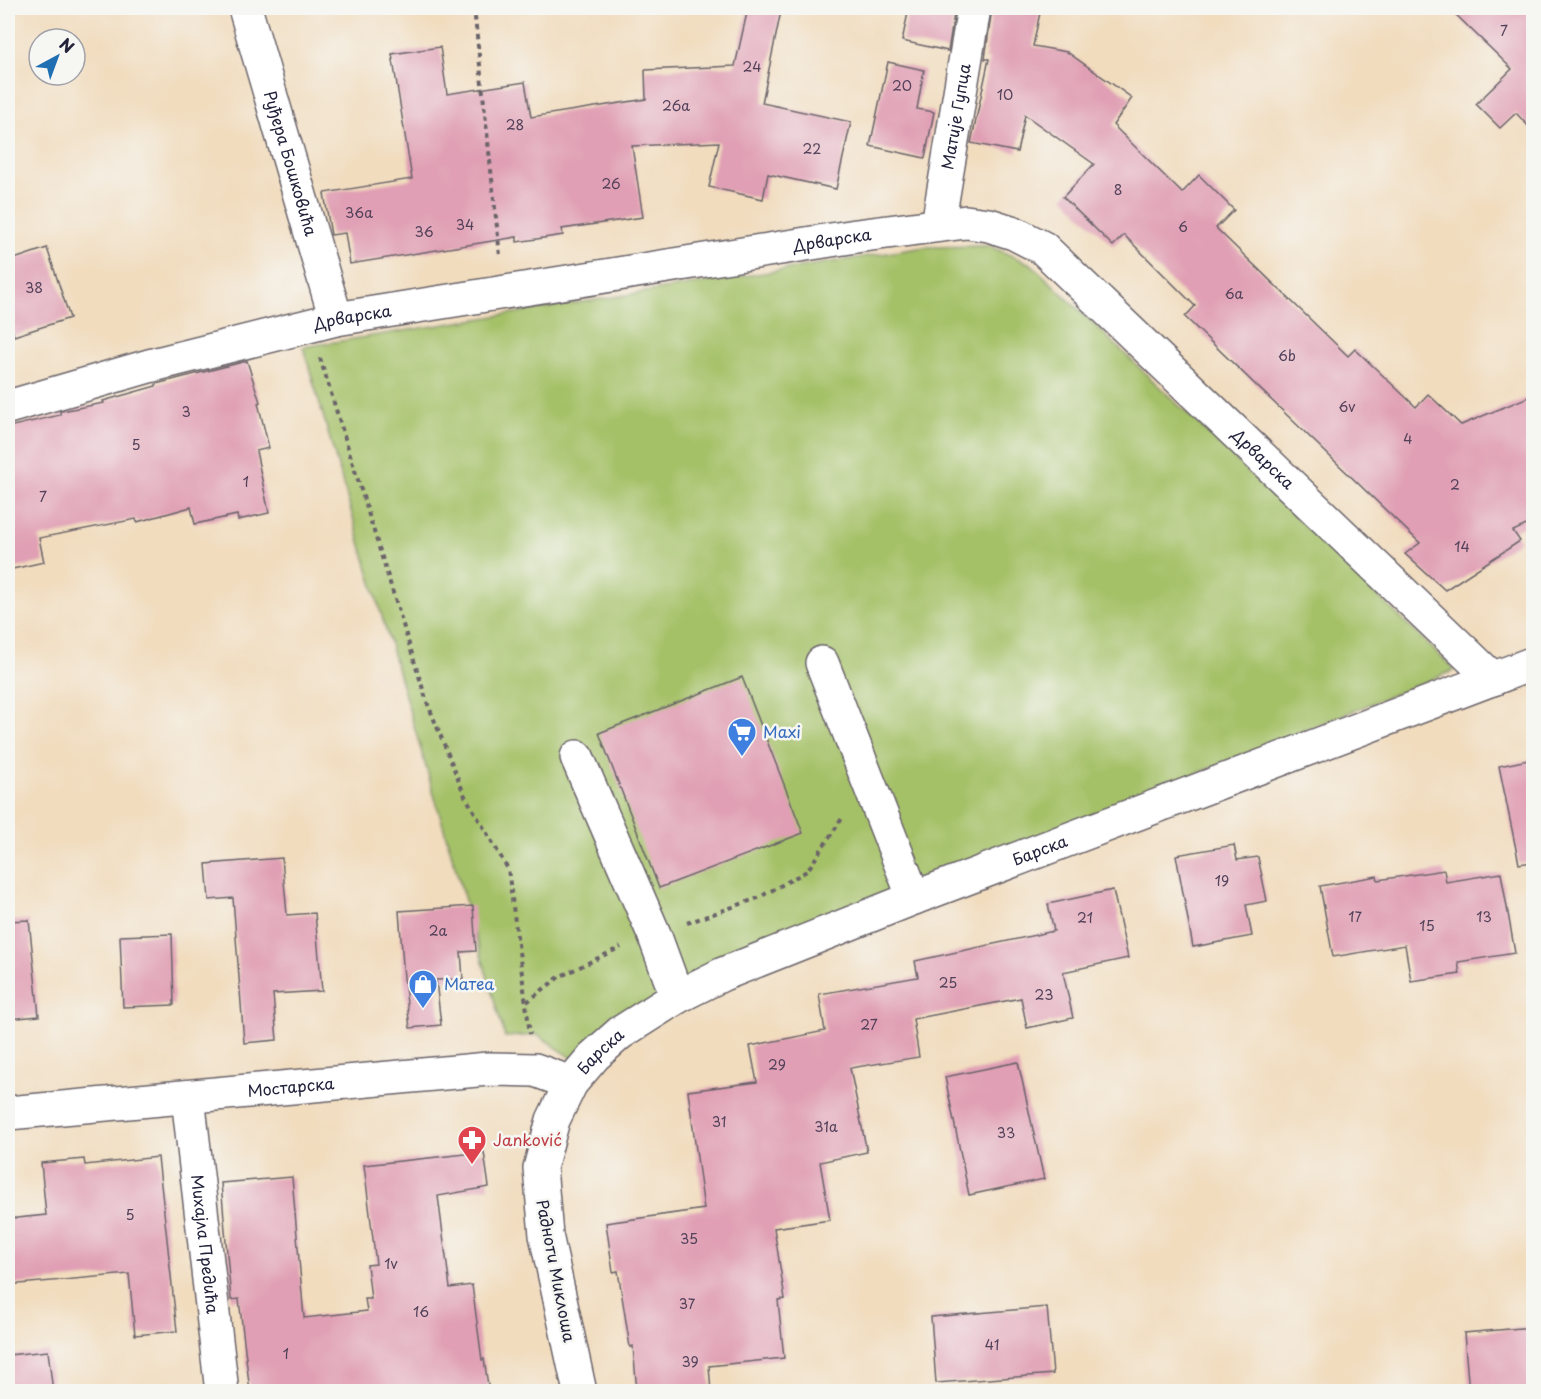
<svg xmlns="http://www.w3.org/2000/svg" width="1541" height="1399" font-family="'Playpen Sans',sans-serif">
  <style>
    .green { fill: #a5c168; stroke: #647252; stroke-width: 1.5 }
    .building { fill: #e09fb4 }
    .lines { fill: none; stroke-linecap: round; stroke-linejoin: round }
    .minor-casing { stroke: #6a6369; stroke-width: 36 }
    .path { stroke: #6a6369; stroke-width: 4; stroke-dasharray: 4.5 4.5; stroke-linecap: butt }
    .minor { stroke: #fff; stroke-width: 33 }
    .labels { text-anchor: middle; stroke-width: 5; stroke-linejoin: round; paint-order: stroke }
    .number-label { font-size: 14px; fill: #524159 }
    .street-label { font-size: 16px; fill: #22223b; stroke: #f6f6f2 }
    .shop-label { font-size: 16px; fill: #366cbe; stroke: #f6f6f2; text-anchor: start }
    .health-label { font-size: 16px; fill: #be3a42; stroke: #f6f6f2; text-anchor: start }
  </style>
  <rect width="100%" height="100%" fill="#f6f6f2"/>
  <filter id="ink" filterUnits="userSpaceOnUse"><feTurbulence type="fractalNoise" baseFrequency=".0167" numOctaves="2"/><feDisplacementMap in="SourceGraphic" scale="12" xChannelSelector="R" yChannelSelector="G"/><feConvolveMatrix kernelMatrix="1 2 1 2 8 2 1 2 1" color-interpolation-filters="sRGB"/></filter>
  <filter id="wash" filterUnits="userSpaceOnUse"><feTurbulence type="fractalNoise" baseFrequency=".008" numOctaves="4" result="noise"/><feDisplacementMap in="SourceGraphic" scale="24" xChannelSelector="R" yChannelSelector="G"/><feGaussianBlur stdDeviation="1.35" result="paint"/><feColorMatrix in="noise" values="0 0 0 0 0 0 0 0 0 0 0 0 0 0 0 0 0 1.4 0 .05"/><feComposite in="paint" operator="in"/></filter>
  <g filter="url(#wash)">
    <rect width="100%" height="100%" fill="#f1dcbe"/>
    <path class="green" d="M989,246l42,18 424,406 -738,296 -142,94 -37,-25 -33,2 -202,-690 622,-100z"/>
    <g id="blocks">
      <g class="building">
        <path d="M748,8h16l17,3 -19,92 89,19 -15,67 -68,-15 -5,25 -54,-12 10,-45 -87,4 11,71 -81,12 1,6 -46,7v-5l-167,27 -5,-31 -14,2 -7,-42 88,-14 -20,-125 48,-7 7,47 78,-12 6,35 115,-18 -1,-29 90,-4z"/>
        <path d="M909,8h46l-7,43 -46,-10z"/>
        <path d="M992,8h49l-8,38 34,6 65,46 -19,27 69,68 17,-18 35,35 -18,18 132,128 7,-7 61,58 12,-13 33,31 72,-30v127l-20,9 7,10 -75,49 -40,-36 15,-11 -235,-226 10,-11 -71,-71 -11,11 -50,-49 31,-33 -69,-49 -8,37 -46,-9 18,-84h-4z"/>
        <path d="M1449,8h84v123l-17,-18 -16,15 -24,-24 36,-35z"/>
        <path d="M888,62l36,8 -7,39 17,3 -9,46 -55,-12z"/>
        <path d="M47,248l23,70 -56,18 -6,-20v-55z"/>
        <path d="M247,361l13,41 -2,1 11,45 -13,3 13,62 -31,7 -1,-5 -42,9 -4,-17 -54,15 -1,-3 -97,19 5,24 -36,8v-143l52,-12v-4h2l42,-8 -1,-2 53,-15v-2z"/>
        <path d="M742,677l61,156 -144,55 -60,-155z"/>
        <path d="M1533,759v103l-14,2 -20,-98z"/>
        <path d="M1234,845l3,15 21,-3 9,44 -21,4 6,31 -59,11 -17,-92z"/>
        <path d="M282,858l5,57 28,-2 7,78 -49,3 4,46 -33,3 -11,-145 -24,2 -3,-36z"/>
        <path d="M1444,870l2,12 55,-9 14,80 -57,9 2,12 -49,7 -6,-36 -72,12 -13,-71 57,-10 1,4z"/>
        <path d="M1113,890l15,68 -65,14 10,46 -46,10 -6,-30 -108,21 6,38 -69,11 17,84 -47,10 10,58 -56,8 11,71 -7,1 6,58 -75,8 2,26h-74l-4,-46 -3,1 -12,-76 -5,1 -7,-49 98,-14 -16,-118 69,-9 -7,-36 75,-15 -6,-37 99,-17 -3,-16 139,-30 -6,-27z"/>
        <path d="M473,906l3,45 -15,1 2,27 -27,1 5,45 -31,3 -6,-50 -5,-67z"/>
        <path d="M29,920l10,96 -31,3v-98z"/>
        <path d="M172,934l2,71 -51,2 -3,-71z"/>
        <path d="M1018,1062l26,117 -75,16 -24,-118z"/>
        <path d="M484,1152l5,35 -51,9 12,92 22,-3 10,75 2,-1 5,33h-239l-11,-93 -8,1 -10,-117 71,-6 12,141 63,-7 -2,-12h6l-4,-34 9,-1 -12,-99z"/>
        <path d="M158,1157l19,174 -42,4 -6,-61 -121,11v-66l38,-4 -5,-52 43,-4 1,6z"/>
        <path d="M1047,1307l6,67 -117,9 -5,-66z"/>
        <path d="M1533,1327v65h-64l-5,-59z"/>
        <path d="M48,1351l5,41h-45v-37z"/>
      </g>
    </g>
  </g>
  <g filter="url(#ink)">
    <use href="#blocks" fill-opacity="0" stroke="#6a6369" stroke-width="1.5"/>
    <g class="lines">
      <g class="minor-casing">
        <g id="minor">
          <path id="s1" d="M245,8l91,311"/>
          <path id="s2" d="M938,225l36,-217"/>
          <path id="s3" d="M8,407l141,-41 187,-47 520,-83 110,-14 23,3 25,8 29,15 450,431"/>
          <path d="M822,663l92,235"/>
          <path d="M577,757l77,177 23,63"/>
          <path id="s4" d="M188,1097l34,295"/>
          <path id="s5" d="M8,1113l480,-44 47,1 36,13"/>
          <path id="s6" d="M580,1392l-34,-157 -6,-67 13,-48 18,-37 23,-27 26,-23 57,-36 46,-23 191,-76 620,-235"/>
        </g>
      </g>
      <g class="path">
        <path d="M474,8l26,248"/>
        <path d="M320,358l107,344 38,94 43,73 22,165"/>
        <path d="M687,923l71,-25 49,-27 36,-54"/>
        <path d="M527,1002l32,-25 62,-30"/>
      </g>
      <use href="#minor" class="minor"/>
    </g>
  </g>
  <defs>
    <g id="supermarket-pin" transform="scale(1.5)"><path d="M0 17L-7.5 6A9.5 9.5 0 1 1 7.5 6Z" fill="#3f7fe0" stroke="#f6f6f2"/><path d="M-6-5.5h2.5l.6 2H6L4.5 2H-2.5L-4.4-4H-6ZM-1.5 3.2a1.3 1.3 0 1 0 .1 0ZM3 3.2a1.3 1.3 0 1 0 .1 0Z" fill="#fff"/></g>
    <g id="shop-pin" transform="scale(1.5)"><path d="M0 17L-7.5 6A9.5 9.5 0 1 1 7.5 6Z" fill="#3f7fe0" stroke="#f6f6f2"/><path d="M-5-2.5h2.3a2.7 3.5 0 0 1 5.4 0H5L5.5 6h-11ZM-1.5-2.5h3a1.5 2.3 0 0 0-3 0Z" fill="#fff"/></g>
    <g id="pharmacy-pin" transform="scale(1.5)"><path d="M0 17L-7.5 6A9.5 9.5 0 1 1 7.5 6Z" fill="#e0444e" stroke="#f6f6f2"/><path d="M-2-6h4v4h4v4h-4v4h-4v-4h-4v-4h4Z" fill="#fff"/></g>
  </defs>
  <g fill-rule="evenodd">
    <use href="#supermarket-pin" x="742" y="732"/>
    <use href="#shop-pin" x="423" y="984"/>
    <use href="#pharmacy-pin" x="472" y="1140"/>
  </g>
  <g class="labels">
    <g class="number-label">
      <text x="1504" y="36">7</text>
      <text x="752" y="72">24</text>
      <text x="902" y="91">20</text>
      <text x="1005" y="100">10</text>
      <text x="676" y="111">26a</text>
      <text x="515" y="130">28</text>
      <text x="812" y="154">22</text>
      <text x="611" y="189">26</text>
      <text x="1118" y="195">8</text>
      <text x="359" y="218">36a</text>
      <text x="465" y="230">34</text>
      <text x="1183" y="232">6</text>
      <text x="424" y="237">36</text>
      <text x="34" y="293">38</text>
      <text x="1234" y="299">6a</text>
      <text x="1287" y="361">6b</text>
      <text x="1347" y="412">6v</text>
      <text x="186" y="417">3</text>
      <text x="1408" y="444">4</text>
      <text x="136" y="450">5</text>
      <text x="246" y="487">1</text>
      <text x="1455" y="490">2</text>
      <text x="43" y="502">7</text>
      <text x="1462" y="552">14</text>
      <text x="1222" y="886">19</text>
      <text x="1355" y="922">17</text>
      <text x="1484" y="922">13</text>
      <text x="1085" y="923">21</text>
      <text x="1427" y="931">15</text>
      <text x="438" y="936">2a</text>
      <text x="948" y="988">25</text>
      <text x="1044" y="1000">23</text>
      <text x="869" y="1030">27</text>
      <text x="777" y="1070">29</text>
      <text x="719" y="1127">31</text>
      <text x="826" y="1132">31a</text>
      <text x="1006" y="1138">33</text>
      <text x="130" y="1220">5</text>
      <text x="689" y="1244">35</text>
      <text x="391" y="1269">1v</text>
      <text x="687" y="1309">37</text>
      <text x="421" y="1317">16</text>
      <text x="992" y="1350">41</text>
      <text x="286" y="1359">1</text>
      <text x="690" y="1367">39</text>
    </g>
    <g class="street-label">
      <text dy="6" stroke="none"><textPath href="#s2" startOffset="110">Матије Гупца</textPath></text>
      <text dy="6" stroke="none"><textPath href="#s1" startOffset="162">Руђера Бошковића</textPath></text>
      <text dy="6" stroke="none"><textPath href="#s3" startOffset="842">Дрварска</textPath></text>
      <text dy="6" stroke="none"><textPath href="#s3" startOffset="356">Дрварска</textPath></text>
      <text dy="6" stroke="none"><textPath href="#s3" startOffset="1364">Дрварска</textPath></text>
      <text dy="6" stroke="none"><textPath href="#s6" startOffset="848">Барска</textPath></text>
      <text dy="6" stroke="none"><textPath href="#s6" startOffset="362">Барска</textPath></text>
      <text dy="6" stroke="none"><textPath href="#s5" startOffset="284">Мостарска</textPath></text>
      <text dy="6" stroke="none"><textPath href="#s4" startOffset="148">Михајла Предића</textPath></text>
      <text transform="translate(556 1271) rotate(79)" y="6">Радноти Миклоша</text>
    </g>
    <g class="shop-label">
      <text x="763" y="738">Maxi</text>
      <text x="444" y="990">Матеа</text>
    </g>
    <g class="health-label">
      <text x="493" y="1146">Janković</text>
    </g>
  </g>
  <rect width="1541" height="1399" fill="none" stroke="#f6f6f2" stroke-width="30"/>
  <g transform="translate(57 57) rotate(41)"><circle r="28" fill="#f6f6f2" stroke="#a1a1a9" stroke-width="1.5"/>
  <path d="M0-4.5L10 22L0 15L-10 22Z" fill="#1f6fb2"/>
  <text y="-9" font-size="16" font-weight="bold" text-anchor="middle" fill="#22223b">N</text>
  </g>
</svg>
